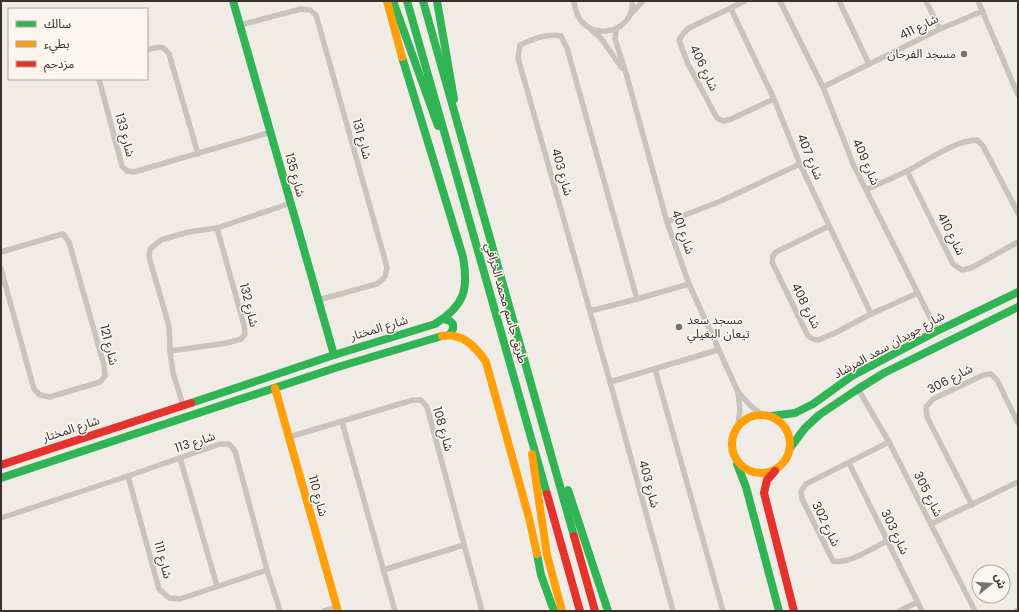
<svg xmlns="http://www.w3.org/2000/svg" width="1019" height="612" font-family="Poppins,'Noto Sans Arabic',sans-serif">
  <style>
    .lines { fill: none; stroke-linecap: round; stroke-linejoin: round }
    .street { stroke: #c9c3be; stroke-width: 5.5 }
    .fast { stroke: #30b455; stroke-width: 8 }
    .slow { stroke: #ff9f0a; stroke-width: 8 }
    .jam { stroke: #e5322d; stroke-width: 8 }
    .poi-dot { fill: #7a716c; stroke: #fbf5ee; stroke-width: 1.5 }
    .labels { text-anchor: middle; stroke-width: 3; stroke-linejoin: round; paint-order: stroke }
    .street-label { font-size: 12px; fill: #3b302b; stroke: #fbf5ee }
    .poi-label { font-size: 12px; fill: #3b302b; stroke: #fbf5ee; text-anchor: end }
  </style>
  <rect width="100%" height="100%" fill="#f0ebe5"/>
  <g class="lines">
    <g class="street">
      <path d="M574,1c4,46 62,34 58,0"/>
      <path d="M745,1l-56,27 -6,6 -4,6 9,24 29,54 6,3 8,-2 43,-20"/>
      <path d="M780,1l43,86 31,79 83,165"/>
      <path d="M839,1l30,63"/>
      <path d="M926,1l14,28"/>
      <path d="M978,1l40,94"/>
      <path d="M731,9l43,90 26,65 71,150"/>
      <path d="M630,15l13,-14"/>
      <path d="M240,25l61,-16 9,1 6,5 71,252 -2,10 -8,7 -59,16"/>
      <path d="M616,29l-1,10 11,34 41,149 22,62 49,108 2,18 -2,14"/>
      <path d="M591,30l9,7 22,31"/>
      <path d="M147,50c11,-3 15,-6 22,4l29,100"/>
      <path d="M99,79l23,87 5,5 7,1 137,-40"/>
      <path d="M823,87l117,-58 43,-18"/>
      <path d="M907,171l46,93 9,6 9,-2 47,-26"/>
      <path d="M866,190c15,-7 29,-13 43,-20 19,-10 47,-30 68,-30l6,6 35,67"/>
      <path d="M667,222l54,-21 79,-37"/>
      <path d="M829,226l-53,26 -3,4 -1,6 36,74 5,3 5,1 17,-7 36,-19 47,-21"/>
      <path d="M217,228l27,97 1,9 -4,5 -14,4 -57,8 -1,-25 -20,-69 1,-8 11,-9 27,-8 29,-4 74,-25"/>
      <path d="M1,252l58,-17 4,-1 6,8 35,123 1,11 -5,6 -50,15 -10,-2 -6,-6 -33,-120"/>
      <path d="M637,299l-70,-251 -6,-12c-14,-3 -28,3 -41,9l-2,13 92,324 63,229"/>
      <path d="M590,311l47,-12 52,-15"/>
      <path d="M170,351l3,22 10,32"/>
      <path d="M655,369l68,242"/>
      <path d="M610,382l108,-32"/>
      <path d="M858,389l31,53 86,169"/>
      <path d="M738,392l13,14 10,8"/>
      <path d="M342,422l53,189"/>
      <path d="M289,437l124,-37h8l6,7 55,204"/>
      <path d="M180,458l37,128"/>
      <path d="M849,463l73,148"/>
      <path d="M128,476l31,113 10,9 11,1 87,-29"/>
      <path d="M972,505l-45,-88 -1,-10 7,-8 50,-24 8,-1 6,6 21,43"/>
      <path d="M1,518l127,-42 92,-32h9l6,7 32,119 13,41"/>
      <path d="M931,524l87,-42"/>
      <path d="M887,541c-14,7 -40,24 -54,20l-31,-62 -1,-8 5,-7 83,-42"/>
      <path d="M383,570l81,-25"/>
      <path d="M324,611l13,-4"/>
      <path d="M899,611l19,-9"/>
      <path d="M1016,611l2,-1"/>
    </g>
    <g class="fast">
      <path d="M233,1l101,354"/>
      <path d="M393,1l45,125"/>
      <path d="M407,1l140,493"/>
      <path d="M423,1l151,535"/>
      <path d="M437,1l17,98"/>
      <path d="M444,319l6,2 3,3v5l-3,5"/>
      <path d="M191,403l143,-48 101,-31c29,-18 34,-34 28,-67l-61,-200"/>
      <path d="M771,416l24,-3 18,-9 39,-28 85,-45 81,-39"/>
      <path d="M790,448l15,-20 14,-13 39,-26 26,-16 134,-66"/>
      <path d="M737,464l9,23 33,124"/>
      <path d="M1,478l337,-111 104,-31"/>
      <path d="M568,490l40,121"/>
      <path d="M537,554l4,21 13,36"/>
    </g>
    <g class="slow">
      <path d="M387,1l15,56"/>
      <path d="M442,336c21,-3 33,10 44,26l43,156 8,36"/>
      <path d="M275,388l63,223"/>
      <circle cx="761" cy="444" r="29"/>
      <path d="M532,454l15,101 15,56"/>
    </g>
    <g class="jam">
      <path d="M1,465l190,-62"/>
      <path d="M775,471l-8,9 -3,13 30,118"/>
      <path d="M547,494l33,117"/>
      <path d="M574,536l21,75"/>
    </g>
  </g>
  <g class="poi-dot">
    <circle cx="964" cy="54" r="4"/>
    <circle cx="679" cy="327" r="4"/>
  </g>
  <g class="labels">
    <g class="street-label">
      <text transform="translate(919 27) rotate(-26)" y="4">شارع 411</text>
      <text transform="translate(704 68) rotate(64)" y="4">شارع 406</text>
      <text transform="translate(125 135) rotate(75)" y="4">شارع 133</text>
      <text transform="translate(362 139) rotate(74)" y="4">شارع 131</text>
      <text transform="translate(810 157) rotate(67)" y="4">شارع 407</text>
      <text transform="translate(866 162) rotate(66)" y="4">شارع 409</text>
      <text transform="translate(562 172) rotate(74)" y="4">شارع 403</text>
      <text transform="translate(295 175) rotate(74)" y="4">شارع 135</text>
      <text transform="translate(683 232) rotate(71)" y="4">شارع 401</text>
      <text transform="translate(951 234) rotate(63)" y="4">شارع 410</text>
      <text transform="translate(506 303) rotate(74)" y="4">طريق جاسم محمد الخرافي</text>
      <text transform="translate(249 305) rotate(76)" y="4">شارع 132</text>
      <text transform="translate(806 306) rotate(63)" y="4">شارع 408</text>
      <text transform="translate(379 328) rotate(-17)" y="4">شارع المختار</text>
      <text transform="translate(109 345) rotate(76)" y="4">شارع 121</text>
      <text transform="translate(889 345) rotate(-29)" y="4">شارع جويدان سعد المرشاد</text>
      <text transform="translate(950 379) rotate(-28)" y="4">شارع 306</text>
      <text transform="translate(71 429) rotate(-18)" y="4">شارع المختار</text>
      <text transform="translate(443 429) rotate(74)" y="4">شارع 108</text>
      <text transform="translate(195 442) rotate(-18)" y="4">شارع 113</text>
      <text transform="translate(649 484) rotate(75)" y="4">شارع 403</text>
      <text transform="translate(928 494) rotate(63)" y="4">شارع 305</text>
      <text transform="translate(318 496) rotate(74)" y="4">شارع 110</text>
      <text transform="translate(826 524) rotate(64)" y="4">شارع 302</text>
      <text transform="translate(895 532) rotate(64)" y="4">شارع 303</text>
      <text transform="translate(163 560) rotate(75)" y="4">شارع 111</text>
    </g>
    <g class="poi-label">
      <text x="956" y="58">مسجد الفرحان</text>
      <text x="687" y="324" text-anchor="start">مسجد سعد<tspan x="687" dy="14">تيعان البغيلي</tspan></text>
    </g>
  </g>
  <rect width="1019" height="612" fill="none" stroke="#3b302b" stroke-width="4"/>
  <rect x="8" y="8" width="140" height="72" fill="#fbf5ee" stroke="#aea6a0"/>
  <rect x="16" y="21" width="20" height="6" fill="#30b455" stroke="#aea6a0"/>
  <text x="44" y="28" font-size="12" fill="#3b302b">سالك</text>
  <rect x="16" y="41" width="20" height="6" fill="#ff9f0a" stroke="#aea6a0"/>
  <text x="44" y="48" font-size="12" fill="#3b302b">بطيء</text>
  <rect x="16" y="61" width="20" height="6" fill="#e5322d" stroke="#aea6a0"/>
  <text x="44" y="68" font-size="12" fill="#3b302b">مزدحم</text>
  <g transform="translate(991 584) rotate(73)"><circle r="19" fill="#fbf5ee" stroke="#aea6a0"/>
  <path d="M0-3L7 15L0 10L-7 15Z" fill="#7a716c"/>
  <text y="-6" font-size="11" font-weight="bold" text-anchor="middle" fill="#3b302b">ش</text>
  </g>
</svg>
